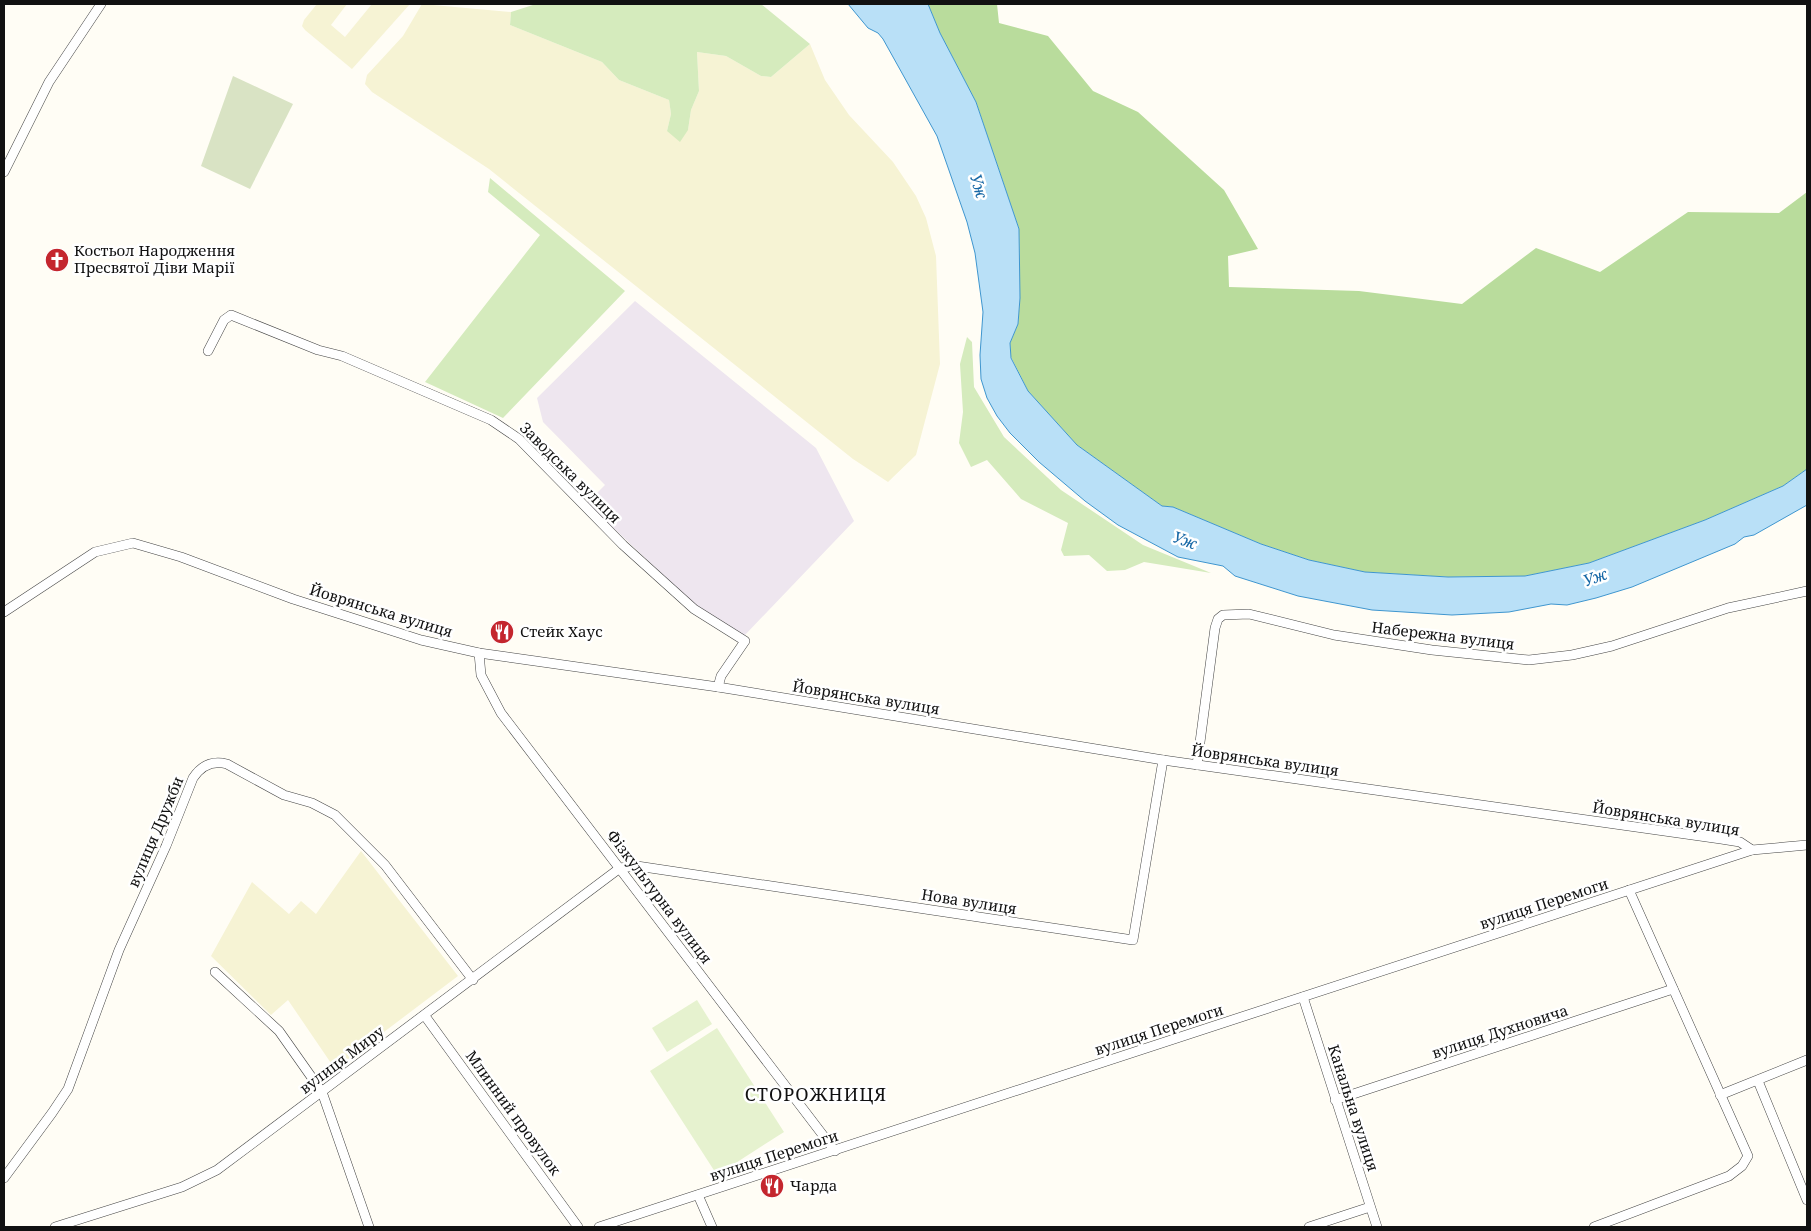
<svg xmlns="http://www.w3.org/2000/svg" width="1811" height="1231" font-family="'Noto Serif',serif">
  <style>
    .industrial { fill: #eee6ef }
    .farmland { fill: #f6f3d4 }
    .green { fill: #d5ebbd }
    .forest { fill: #b9dc9c }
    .cemetery { fill: #d9e3c4 }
    .pitch { fill: #e6f2cf }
    .water { fill: #b9e0f7; stroke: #3f96cf }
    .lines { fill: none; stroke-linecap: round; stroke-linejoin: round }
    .minor-casing { stroke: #444; stroke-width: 10 }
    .minor { stroke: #fff; stroke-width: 9 }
    .labels { text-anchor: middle; stroke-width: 5; stroke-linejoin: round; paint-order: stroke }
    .poi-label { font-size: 15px; fill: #111; stroke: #fff; text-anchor: start }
    .street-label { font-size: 15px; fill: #111; stroke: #fff }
    .water-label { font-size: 16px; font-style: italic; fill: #1768a6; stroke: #fff }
    .quarter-label { font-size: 18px; letter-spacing: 1px; fill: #111; stroke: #fff }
  </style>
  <rect width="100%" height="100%" fill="#fffdf5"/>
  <path class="industrial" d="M635,301l181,147 38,73 -110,115 -46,-28 -111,-105 18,-18 -62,-63 -6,-24z"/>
  <g class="farmland">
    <path d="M317,4h30l-16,21 14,12 27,-33h38l-58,65 -47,-39 -3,-4 2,-6z"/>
    <path d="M422,4l89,8 -1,13 92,37 17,18 50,20 2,14 -4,17 21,-1 3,-20 8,-19 -2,-39 29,4 35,20 10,1 39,-33 15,36 24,35 44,47 23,34 10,22 10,38 4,108 -24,91 -28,27 -35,-23 -364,-290 -117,-77 -7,-8 2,-9 36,-39z"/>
    <path d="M361,851l97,125 -123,93 -47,-69 -17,15 -60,-59 41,-74 37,32 12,-13 15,13z"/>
  </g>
  <g class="green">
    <path d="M536,4h225l49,40 -39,33 -10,-1 -35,-20 -29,-4 2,39 -8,19 -3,20 -8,12 -13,-11 4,-17 -2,-14 -50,-20 -17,-18 -92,-37 1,-13z"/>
    <path d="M490,178l135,113 -122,127 -78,-36 115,-147 -52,-43z"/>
    <path d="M967,337l5,5 2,45 30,50 57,53 82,55 68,28 -67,-11 -19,8 -18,1 -18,-16 -25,1 -3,-6 7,-27 -47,-24 -34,-39 -16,7 -12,-24 4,-31 -3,-48z"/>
  </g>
  <path class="forest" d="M928,4h69l2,19 49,13 45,55 45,21 86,78 34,59 -30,7 1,31 130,4 103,13 74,-56 64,24 88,-60 91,1 28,-21v277l-24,17 -78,34 -116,43 -64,13 -77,1 -83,-5 -56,-12 -48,-16 -88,-37 -11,-1 -85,-61 -49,-54 -17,-34 -1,-14 8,-19 2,-26 -1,-69 -43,-127 -36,-69z"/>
  <path class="cemetery" d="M233,76l60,28 -43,85 -49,-23z"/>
  <g class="pitch">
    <path d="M697,1000l15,24 -45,28 -15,-24z"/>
    <path d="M717,1028l67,104 -67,43 -67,-104z"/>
  </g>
  <path class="water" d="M848,4h80l12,29 36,69 43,127 1,69 -2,26 -8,19 1,15 17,33 49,54 85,61 11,1 88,37 48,16 56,12 83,5 77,-1 64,-13 116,-43 78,-34 24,-17v36l-53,30 -10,2 -9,7 -103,43 -36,11 -29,7 -16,-1 -42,8 -57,3 -80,-5 -74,-14 -63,-20 -12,-10 -45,-9 -60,-32 -33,-24 -46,-39 -29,-29 -13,-17 -10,-18 -6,-19 -1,-24 3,-43 -8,-59 -8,-31 -30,-86 -54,-97 -5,-6 -10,-5z"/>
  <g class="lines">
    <g class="minor-casing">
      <g id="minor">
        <path d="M4,172l45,-90 52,-78"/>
        <path d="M208,351l16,-31 7,-5 87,35 24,6 149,64 28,19 104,106 71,64 51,32 -24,35 -3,11"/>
        <path d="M4,612l91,-60 38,-9 48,14 112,42 128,41 58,13 239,34 445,73 558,79 19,3 12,8"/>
        <path d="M479,653l2,22 20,38 334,438"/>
        <path d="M1197,765l18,-137 3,-9 5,-4 26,-1 85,21 98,15 97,10 43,-5 40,-9 116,-38 79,-17"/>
        <path d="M215,972l64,59 43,61 47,135"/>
        <path d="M1303,997l74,230"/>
        <path d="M425,1016l153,211"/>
        <path d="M1758,1081l49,119"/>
        <path d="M1720,1095l87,-35"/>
        <path d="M1335,1100l338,-111"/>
        <path d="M4,1178l48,-65 16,-24 51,-139 47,-104 27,-68c8,-12 19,-18 34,-14l57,31 28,8 23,12 50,50 88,115"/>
        <path d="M698,1195l14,32"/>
        <path d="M55,1227l127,-40 35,-17 403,-302 17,-2 496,74 30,-180"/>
        <path d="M599,1227l1153,-377 55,-5"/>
        <path d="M1309,1227l61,-20"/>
        <path d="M1594,1227l135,-51 13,-10 6,-10 -119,-266"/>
      </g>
    </g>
    <use href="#minor" class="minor"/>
  </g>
  <defs>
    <g id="church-disc" transform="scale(1.25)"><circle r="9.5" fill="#c4262e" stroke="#fff"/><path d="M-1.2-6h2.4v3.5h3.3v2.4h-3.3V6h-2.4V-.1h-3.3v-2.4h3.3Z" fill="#fff"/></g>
    <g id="restaurant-disc" transform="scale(1.25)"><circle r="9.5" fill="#c4262e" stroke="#fff"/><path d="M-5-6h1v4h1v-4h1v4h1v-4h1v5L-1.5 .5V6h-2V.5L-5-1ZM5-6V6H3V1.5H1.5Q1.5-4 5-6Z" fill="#fff"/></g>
  </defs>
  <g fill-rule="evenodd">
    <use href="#church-disc" x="57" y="260"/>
    <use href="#restaurant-disc" x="502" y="632"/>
    <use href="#restaurant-disc" x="772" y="1186"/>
  </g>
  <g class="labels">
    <g class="poi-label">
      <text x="74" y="256">Костьол Народження<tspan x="74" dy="17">Пресвятої Діви Марії</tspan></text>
      <text x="520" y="637">Стейк Хаус</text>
      <text x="790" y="1191">Чарда</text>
    </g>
    <g class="street-label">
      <text transform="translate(570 473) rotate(45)" y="5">Заводська вулиця</text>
      <text transform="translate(381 611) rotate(17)" y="5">Йоврянська вулиця</text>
      <text transform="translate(1443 636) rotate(7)" y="5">Набережна вулиця</text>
      <text transform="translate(866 698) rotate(9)" y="5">Йоврянська вулиця</text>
      <text transform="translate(1265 761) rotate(8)" y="5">Йоврянська вулиця</text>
      <text transform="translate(1666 819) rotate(9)" y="5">Йоврянська вулиця</text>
      <text transform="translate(156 832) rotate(-67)" y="5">вулиця Дружби</text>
      <text transform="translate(659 897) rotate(53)" y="5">Фізкультурна вулиця</text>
      <text transform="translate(969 902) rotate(9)" y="5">Нова вулиця</text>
      <text transform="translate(1544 904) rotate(-18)" y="5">вулиця Перемоги</text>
      <text transform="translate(1159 1030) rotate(-18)" y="5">вулиця Перемоги</text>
      <text transform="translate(1500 1032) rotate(-18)" y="5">вулиця Духновича</text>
      <text transform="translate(342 1060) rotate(-37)" y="5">вулиця Миру</text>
      <text transform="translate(1353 1108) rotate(72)" y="5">Канальна вулиця</text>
      <text transform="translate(513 1113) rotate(54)" y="5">Млинний провулок</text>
      <text transform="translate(774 1156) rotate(-18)" y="5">вулиця Перемоги</text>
    </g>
    <g class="water-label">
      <text transform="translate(979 186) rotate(73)" y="6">Уж</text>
      <text transform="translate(1185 540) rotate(20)" y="6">Уж</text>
      <text transform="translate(1595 577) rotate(-19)" y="6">Уж</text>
    </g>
    <g class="quarter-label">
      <text x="816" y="1101">СТОРОЖНИЦЯ</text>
    </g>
  </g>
  <rect width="1811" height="1231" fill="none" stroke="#111111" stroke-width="10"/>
</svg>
